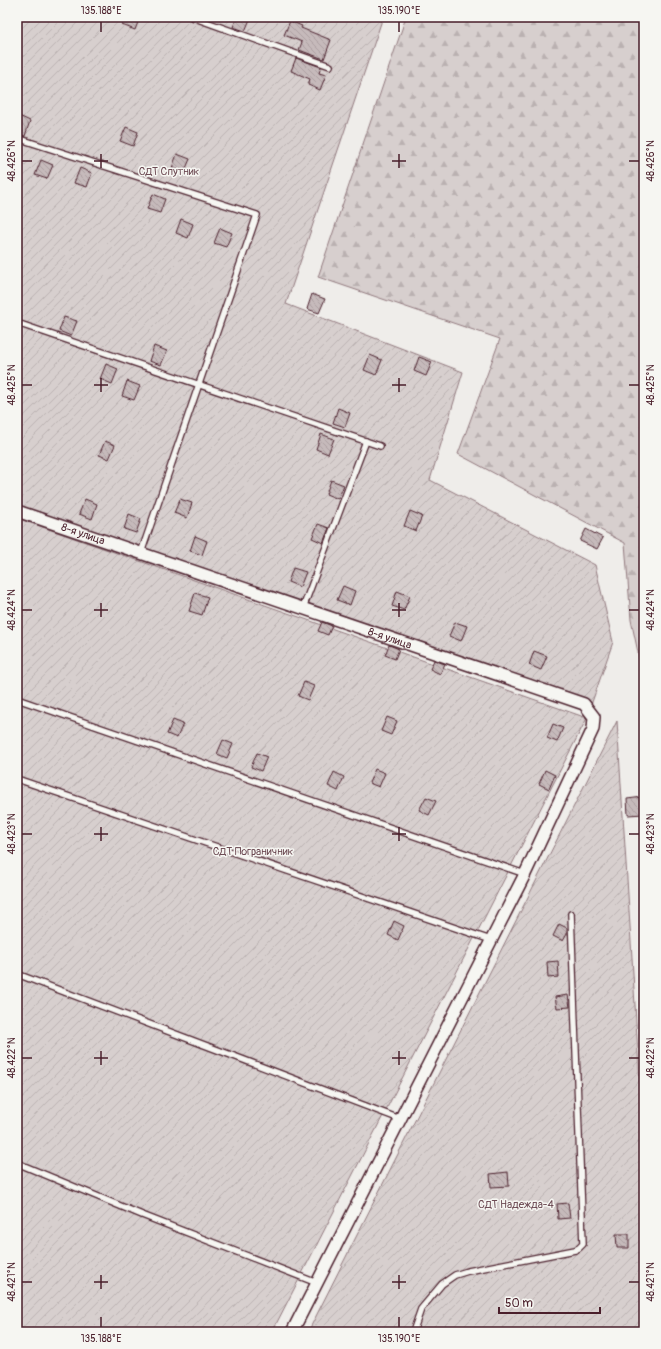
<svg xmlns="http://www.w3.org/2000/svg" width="661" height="1349" font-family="Pangolin,sans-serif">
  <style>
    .forest { fill: url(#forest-firs); stroke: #90777c }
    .garden { fill: url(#garden-furrows); stroke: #90777c }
    .building { fill: url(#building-back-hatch); stroke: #4a1f2b }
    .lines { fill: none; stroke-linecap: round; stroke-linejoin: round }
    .lane-casing { stroke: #4a1f2b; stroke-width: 8 }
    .street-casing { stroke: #4a1f2b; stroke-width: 14 }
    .lane { stroke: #f6f6f2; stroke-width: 5.5 }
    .street { stroke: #f6f6f2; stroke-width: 11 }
    .ticks { fill: none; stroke: #4a1f2b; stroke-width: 1.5 }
    .labels { text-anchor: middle; stroke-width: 3; stroke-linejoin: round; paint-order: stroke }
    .park-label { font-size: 11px; fill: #6d4b54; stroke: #f6f6f2 }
    .street-label { font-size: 11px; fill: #4a1f2b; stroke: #f6f6f2 }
    .neatline { fill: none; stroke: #4a1f2b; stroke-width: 1.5 }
    .ticks-label { font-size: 10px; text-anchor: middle; fill: #4a1f2b }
  </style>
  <defs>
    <pattern id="forest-firs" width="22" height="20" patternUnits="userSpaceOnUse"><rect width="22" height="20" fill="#d7cfce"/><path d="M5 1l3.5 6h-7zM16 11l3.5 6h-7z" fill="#bab1b1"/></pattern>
    <pattern id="garden-furrows" width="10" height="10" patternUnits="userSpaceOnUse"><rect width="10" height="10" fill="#d7cfce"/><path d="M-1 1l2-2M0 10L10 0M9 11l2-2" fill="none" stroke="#bab1b1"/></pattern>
    <pattern id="building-back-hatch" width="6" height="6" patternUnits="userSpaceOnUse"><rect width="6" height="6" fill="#c6babb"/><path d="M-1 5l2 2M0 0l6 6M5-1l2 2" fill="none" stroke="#ac9fa1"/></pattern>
  </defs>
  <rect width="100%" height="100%" fill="#efedea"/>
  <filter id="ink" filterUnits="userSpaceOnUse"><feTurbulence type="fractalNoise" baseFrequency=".025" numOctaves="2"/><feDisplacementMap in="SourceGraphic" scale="8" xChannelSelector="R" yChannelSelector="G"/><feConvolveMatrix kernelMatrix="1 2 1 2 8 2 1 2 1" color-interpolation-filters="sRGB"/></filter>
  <g filter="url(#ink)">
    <path class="forest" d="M406,17h238v663l-13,-60 -6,-77 -167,-89 42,-115 -182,-62z"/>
    <g class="garden">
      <path d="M17,17h366l-97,287 177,68 -33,108 165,85 18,77 -22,63 -574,-198z"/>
      <path d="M17,518l570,200 -315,614h-255z"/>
      <path d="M617,721l27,426v185h-336z"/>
    </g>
    <g class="building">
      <path d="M125,17h15l-5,13 -13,-5z"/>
      <path d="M237,17h14l-6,14 -12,-4z"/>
      <path d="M290,21l12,5 -1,2 30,12 -7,19 -25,-9 3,-8 -18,-7z"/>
      <path d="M296,58l25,9 -2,6 7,2 -6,15 -12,-5 2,-6 -19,-8z"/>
      <path d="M17,115l13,6 -5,15 -8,-2z"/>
      <path d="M126,127l12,5 -5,14 -13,-5z"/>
      <path d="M177,154l13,5 -6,14 -12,-5z"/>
      <path d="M41,160l12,5 -6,14 -12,-4z"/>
      <path d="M80,168l12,5 -5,14 -13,-4z"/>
      <path d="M153,194l12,5 -5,14 -13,-4z"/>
      <path d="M181,219l12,5 -5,14 -12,-5z"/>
      <path d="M220,228l12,5 -6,14 -12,-4z"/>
      <path d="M312,294l13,5 -6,14 -12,-4z"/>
      <path d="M64,317l13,4 -6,15 -12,-5z"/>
      <path d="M154,346l13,5 -6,14 -12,-4z"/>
      <path d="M370,355l12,5 -6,15 -12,-5z"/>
      <path d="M419,357l13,5 -6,14 -12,-5z"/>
      <path d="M106,364l12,5 -6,15 -12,-5z"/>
      <path d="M127,381l13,5 -6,14 -12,-4z"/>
      <path d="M338,408l12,5 -5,14 -12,-4z"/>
      <path d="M321,434l13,5 -6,15 -12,-5z"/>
      <path d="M105,441l10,4 -6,14 -10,-4z"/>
      <path d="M331,480l13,5 -6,14 -12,-5z"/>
      <path d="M85,499l12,5 -5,15 -13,-5z"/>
      <path d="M180,499l12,4 -5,15 -13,-5z"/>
      <path d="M410,511l12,5 -6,15 -12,-5z"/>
      <path d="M129,514l12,5 -5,14 -12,-4z"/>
      <path d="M318,524l11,4 -6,15 -11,-5z"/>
      <path d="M586,529l17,9 -6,11 -17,-8z"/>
      <path d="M195,536l12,5 -5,14 -12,-4z"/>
      <path d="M293,568l13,4 -6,15 -12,-5z"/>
      <path d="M343,586l12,5 -5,14 -13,-5z"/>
      <path d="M397,591l13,5 -6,14 -12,-4z"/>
      <path d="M195,593l13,4 -6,18 -13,-4z"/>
      <path d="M322,622l10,4 -4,9 -10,-4z"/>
      <path d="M455,622l12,4 -6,15 -12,-5z"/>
      <path d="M389,645l10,4 -4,10 -10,-4z"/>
      <path d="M534,651l13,5 -6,14 -12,-5z"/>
      <path d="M434,660l11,4 -5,10 -10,-5z"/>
      <path d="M304,682l10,4 -6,14 -10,-4z"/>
      <path d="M387,717l10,4 -6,14 -10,-4z"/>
      <path d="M173,720l10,4 -6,14 -10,-4z"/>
      <path d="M553,724l10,4 -6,14 -10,-4z"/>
      <path d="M223,740l10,4 -6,14 -10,-4z"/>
      <path d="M257,753l10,4 -6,14 -10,-4z"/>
      <path d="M375,769l10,4 -6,14 -10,-4z"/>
      <path d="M545,770l10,5 -6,14 -10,-5z"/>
      <path d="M334,772l10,5 -6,14 -10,-5z"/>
      <path d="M426,797l10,4 -7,14 -10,-5z"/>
      <path d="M643,797l1,17 -16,1 -1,-16z"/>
      <path d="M394,921l10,5 -6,14 -10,-5z"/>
      <path d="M559,924l8,4v6l-4,7 -10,-5z"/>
      <path d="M558,961l1,16 -11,1 -1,-16z"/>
      <path d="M568,995l2,12 -13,1 -2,-11z"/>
      <path d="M508,1172l1,14 -18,1 -1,-13z"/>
      <path d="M568,1203l2,15 -12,1 -1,-15z"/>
      <path d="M616,1234h13v14h-12z"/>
    </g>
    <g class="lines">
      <g class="lane-casing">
        <g id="lane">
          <path d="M192,17l138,49"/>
          <path d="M17,138l240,77 -116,338"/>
          <path d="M17,323l363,123"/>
          <path d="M303,608l63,-167"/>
          <path d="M17,699l508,175"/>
          <path d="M17,779l474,161"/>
          <path d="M17,974l383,145"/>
          <path d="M17,1163l125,52 175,68"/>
          <path d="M413,1332l8,-23 21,-25 13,-9 13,-4 107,-21 4,-2 4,-4 -12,-330"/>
        </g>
      </g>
      <g class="street-casing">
        <g id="street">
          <path id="s1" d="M17,511l567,193 10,13 -1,12 -68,145 -233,458"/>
        </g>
      </g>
      <use href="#lane" class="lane"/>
      <use href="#street" class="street"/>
    </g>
  </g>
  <path class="ticks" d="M101,22v10M399,22v10M101,154v14M399,154v14M22,161h10M94,161h14M392,161h14M629,161h10M101,378v14M399,378v14M22,385h10M94,385h14M392,385h14M629,385h10M101,603v14M399,603v14M22,610h10M94,610h14M392,610h14M629,610h10M101,827v14M399,827v14M22,834h10M94,834h14M392,834h14M629,834h10M101,1051v14M399,1051v14M22,1058h10M94,1058h14M392,1058h14M629,1058h10M101,1275v14M399,1275v14M22,1282h10M94,1282h14M392,1282h14M629,1282h10M101,1317v10M399,1317v10"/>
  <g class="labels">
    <g class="park-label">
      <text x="169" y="175">СДТ Спутник</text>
      <text x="253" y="855">СДТ Пограничник</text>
      <text x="516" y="1208">СДТ Надежда-4</text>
    </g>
    <g class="street-label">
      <text dy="4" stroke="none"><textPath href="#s1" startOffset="70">8-я улица</textPath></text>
      <text dy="4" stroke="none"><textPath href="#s1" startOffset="394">8-я улица</textPath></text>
    </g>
  </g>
  <rect width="661" height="1349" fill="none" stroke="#f6f6f2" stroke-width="44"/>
  <path d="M499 1307v6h101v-6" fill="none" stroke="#4a1f2b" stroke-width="2"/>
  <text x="505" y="1307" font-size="12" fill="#4a1f2b" stroke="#f6f6f2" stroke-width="3" paint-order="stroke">50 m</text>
  <rect x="22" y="22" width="617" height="1305" class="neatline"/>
  <g class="ticks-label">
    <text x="101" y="14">135.188°E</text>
    <text x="399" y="14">135.190°E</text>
    <text transform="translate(11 161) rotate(-90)" y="4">48.426°N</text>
    <text transform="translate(650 161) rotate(-90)" y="4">48.426°N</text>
    <text transform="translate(11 385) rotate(-90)" y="4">48.425°N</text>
    <text transform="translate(650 385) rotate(-90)" y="4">48.425°N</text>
    <text transform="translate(11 610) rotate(-90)" y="4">48.424°N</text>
    <text transform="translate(650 610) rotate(-90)" y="4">48.424°N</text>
    <text transform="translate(11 834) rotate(-90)" y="4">48.423°N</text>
    <text transform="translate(650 834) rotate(-90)" y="4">48.423°N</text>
    <text transform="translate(11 1058) rotate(-90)" y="4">48.422°N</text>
    <text transform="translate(650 1058) rotate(-90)" y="4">48.422°N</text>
    <text transform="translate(11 1282) rotate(-90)" y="4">48.421°N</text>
    <text transform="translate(650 1282) rotate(-90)" y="4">48.421°N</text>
    <text x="101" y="1342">135.188°E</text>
    <text x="399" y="1342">135.190°E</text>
  </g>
</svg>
